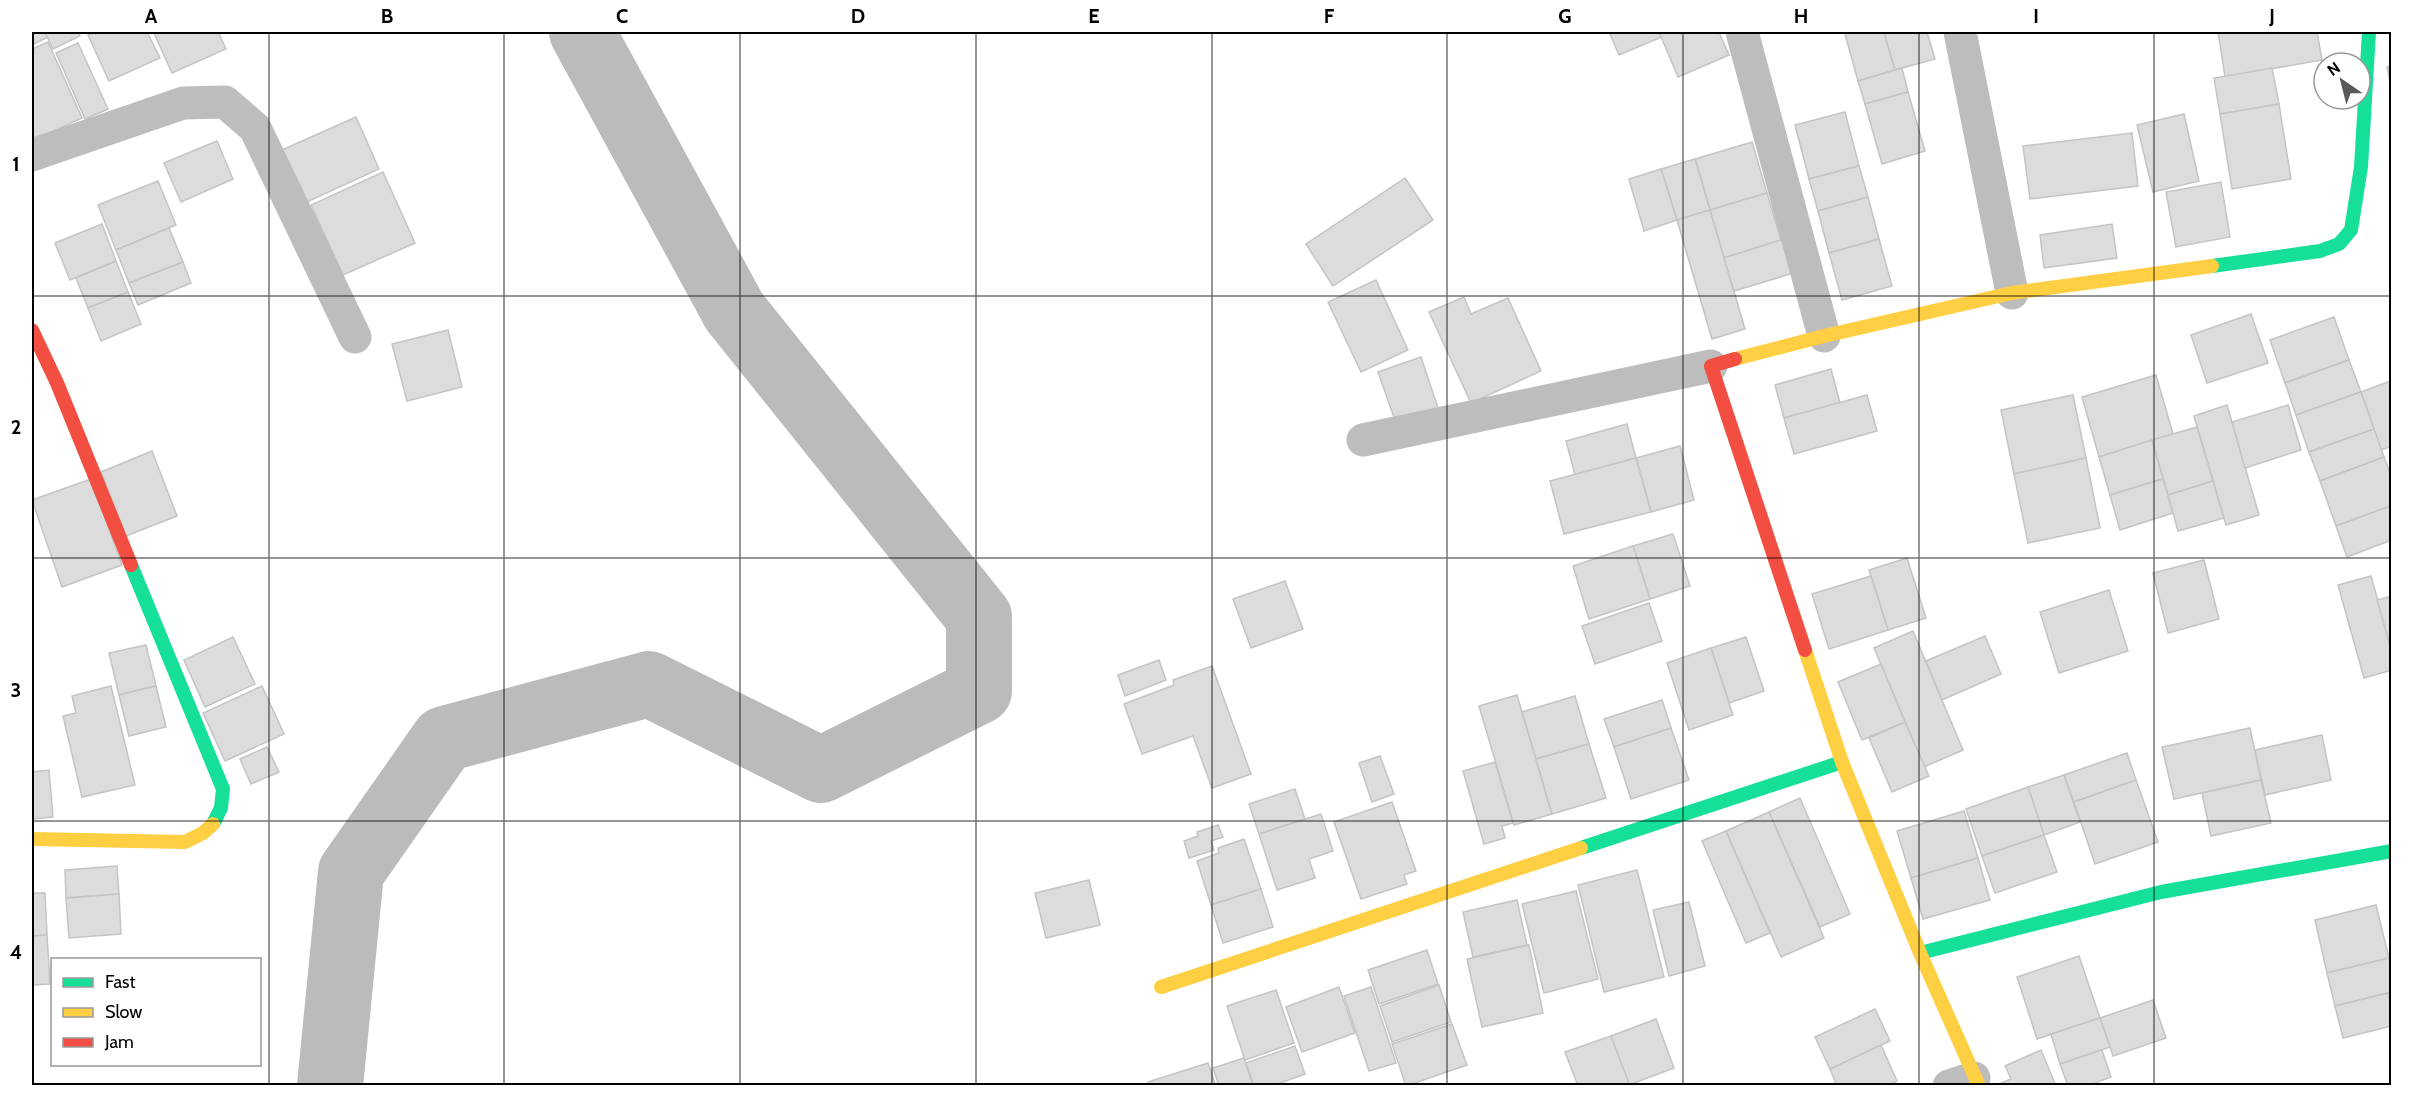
<svg xmlns="http://www.w3.org/2000/svg" width="2423" height="1117" font-family="Cabin,sans-serif">
  <style>
    .lines { fill: none; stroke-linecap: round; stroke-linejoin: round }
    .river { stroke: #bbb; stroke-width: 66 }
    .building { fill: #dcdcdc; stroke: #c4c4c4; stroke-width: 1.5 }
    .street { stroke: #bdbdbd; stroke-width: 33 }
    .fast { stroke: #16e098; stroke-width: 14 }
    .slow { stroke: #ffcf43; stroke-width: 14 }
    .jam { stroke: #f24e42; stroke-width: 14 }
    .grid { fill: none; stroke: #000; stroke-width: 1.5; stroke-opacity: 0.55 }
    .neatline { fill: none; stroke: #000; stroke-width: 2 }
    .grid-label { font-size: 20px; text-anchor: middle; font-weight: bold; fill: #000 }
  </style>
  <rect width="100%" height="100%" fill="#fff"/>
  <g class="lines">
    <path class="river" d="M330,1086l21,-214 93,-133 205,-55 172,86 158,-79v-74l-245,-306 -152,-279"/>
  </g>
  <g class="building">
    <path d="M32,32h13l3,5 -16,8z"/>
    <path d="M45,32h33l2,4 -27,13z"/>
    <path d="M95,32h52l13,26 -51,23 -21,-46z"/>
    <path d="M158,32h60l8,17 -54,24 -18,-40z"/>
    <path d="M1609,32h50l3,5 -43,18z"/>
    <path d="M1659,32h60l10,23 -51,22z"/>
    <path d="M1853,32h31l11,38 -37,11 -13,-47z"/>
    <path d="M1884,32h43l8,27 -40,11z"/>
    <path d="M2218,32h99l5,28 -97,17z"/>
    <path d="M48,42l34,76 -50,23v-92z"/>
    <path d="M78,43l30,66 -23,10 -29,-66z"/>
    <path d="M2392,66v26l-5,-25z"/>
    <path d="M1902,68l6,24 -43,12 -7,-23z"/>
    <path d="M2272,68l7,36 -59,10 -6,-36z"/>
    <path d="M1908,92l17,59 -43,13 -17,-60z"/>
    <path d="M2279,104l12,75 -59,10 -12,-75z"/>
    <path d="M1845,112l14,54 -50,13 -14,-54z"/>
    <path d="M2184,114l15,67 -46,11 -16,-67z"/>
    <path d="M356,117l23,52 -83,38 -23,-53z"/>
    <path d="M2132,133l6,53 -108,13 -7,-53z"/>
    <path d="M217,141l16,38 -52,23 -17,-39z"/>
    <path d="M1752,142l15,51 -57,17 -15,-51z"/>
    <path d="M1695,159l15,51 -33,10 -16,-51z"/>
    <path d="M1859,166l9,31 -50,14 -9,-32z"/>
    <path d="M1661,169l16,51 -33,11 -15,-52z"/>
    <path d="M383,172l32,71 -72,32 -32,-70z"/>
    <path d="M1405,178l28,42 -100,66 -27,-42z"/>
    <path d="M158,181l18,44 -60,25 -18,-45z"/>
    <path d="M2221,182l9,55 -54,10 -10,-55z"/>
    <path d="M1767,193l14,47 -57,18 -14,-48z"/>
    <path d="M1868,197l11,42 -50,14 -11,-42z"/>
    <path d="M1710,210l35,119 -33,10 -35,-119z"/>
    <path d="M102,224l14,37 -46,19 -15,-37z"/>
    <path d="M2112,224l5,34 -73,10 -4,-33z"/>
    <path d="M169,228l14,34 -54,21 -13,-33z"/>
    <path d="M1787,238l10,34 -63,19 -10,-33z"/>
    <path d="M1879,239l13,47 -50,14 -13,-47z"/>
    <path d="M116,261l12,31 -40,16 -12,-30z"/>
    <path d="M183,262l8,21 -53,22 -9,-22z"/>
    <path d="M1376,280l32,70 -47,22 -33,-70z"/>
    <path d="M128,292l13,32 -40,17 -13,-33z"/>
    <path d="M1464,297l7,17 37,-16 33,73 -70,32 -42,-91z"/>
    <path d="M2251,314l17,49 -61,20 -16,-48z"/>
    <path d="M2334,317l15,43 -64,23 -15,-43z"/>
    <path d="M448,330l14,57 -55,14 -15,-57z"/>
    <path d="M1421,357l17,51 -42,15 -18,-51z"/>
    <path d="M2349,360l12,32 -65,23 -11,-32z"/>
    <path d="M1831,369l9,34 -56,15 -9,-33z"/>
    <path d="M2156,375l17,59 -74,23 -17,-60z"/>
    <path d="M2390,381l2,65 -11,4 -20,-58z"/>
    <path d="M2361,392l13,37 -65,23 -13,-37z"/>
    <path d="M1867,395l10,36 -83,23 -10,-36z"/>
    <path d="M2073,395l13,63 -72,16 -13,-64z"/>
    <path d="M2227,405l32,110 -33,10 -32,-109z"/>
    <path d="M2288,405l13,45 -56,18 -13,-46z"/>
    <path d="M1627,424l9,34 -61,17 -9,-34z"/>
    <path d="M2197,427l16,54 -45,14 -16,-55z"/>
    <path d="M2374,429l10,28 -64,24 -11,-29z"/>
    <path d="M2152,440l11,39 -53,16 -11,-38z"/>
    <path d="M1680,446l14,54 -43,12 -15,-54z"/>
    <path d="M152,451l25,65 -51,20 -25,-64z"/>
    <path d="M2384,457l8,21v28l-56,20 -16,-45z"/>
    <path d="M1636,458l15,54 -87,22 -14,-53z"/>
    <path d="M2086,458l14,70 -72,15 -14,-69z"/>
    <path d="M91,479l31,86 -60,22 -30,-87z"/>
    <path d="M2163,479l10,34 -53,17 -10,-35z"/>
    <path d="M2213,481l11,37 -46,13 -10,-36z"/>
    <path d="M2390,506l2,34 -45,17 -11,-31z"/>
    <path d="M1673,534l17,52 -40,13 -17,-53z"/>
    <path d="M1633,546l17,53 -61,20 -16,-53z"/>
    <path d="M1907,558l19,60 -38,12 -19,-60z"/>
    <path d="M2204,560l15,59 -51,14 -15,-60z"/>
    <path d="M1871,576l17,54 -59,19 -17,-55z"/>
    <path d="M2371,576l21,76v18l-28,8 -26,-93z"/>
    <path d="M1285,581l18,48 -52,19 -18,-49z"/>
    <path d="M2109,590l19,61 -69,22 -19,-61z"/>
    <path d="M2392,596v56l-15,-52z"/>
    <path d="M1649,603l13,38 -67,23 -13,-38z"/>
    <path d="M1913,631l50,119 -39,17 -50,-119z"/>
    <path d="M1985,636l16,38 -59,26 -16,-39z"/>
    <path d="M233,637l22,47 -50,23 -21,-47z"/>
    <path d="M1746,637l18,54 -35,12 -18,-55z"/>
    <path d="M146,645l10,41 -37,9 -10,-42z"/>
    <path d="M1711,648l22,67 -44,15 -22,-67z"/>
    <path d="M1159,660l7,20 -41,16 -7,-21z"/>
    <path d="M1881,664l24,58 -43,18 -24,-58z"/>
    <path d="M1212,666l39,108 -39,14 -19,-52 -51,18 -18,-50 50,-19 -1,-5z"/>
    <path d="M111,686l24,99 -53,12 -19,-81 13,-3 -4,-17z"/>
    <path d="M156,686l10,41 -37,9 -10,-41z"/>
    <path d="M262,686l22,48 -59,27 -22,-48z"/>
    <path d="M1517,695l35,119 -38,11 -35,-119z"/>
    <path d="M1575,696l14,48 -53,15 -14,-47z"/>
    <path d="M1662,700l9,28 -57,19 -10,-28z"/>
    <path d="M1905,722l24,54 -37,16 -23,-54z"/>
    <path d="M1671,728l18,52 -58,19 -17,-52z"/>
    <path d="M2250,728l11,52 -87,19 -12,-52z"/>
    <path d="M2322,735l9,45 -66,15 -10,-45z"/>
    <path d="M1589,744l17,54 -54,16 -16,-55z"/>
    <path d="M267,747l12,25 -28,12 -11,-25z"/>
    <path d="M2127,753l9,27 -62,22 -10,-27z"/>
    <path d="M1380,756l14,38 -22,8 -13,-39z"/>
    <path d="M1495,762l18,61 -11,3 3,12 -21,6 -21,-73z"/>
    <path d="M49,770l4,47 -21,2v-47z"/>
    <path d="M2064,775l16,47 -36,13 -16,-48z"/>
    <path d="M2136,780l22,62 -63,22 -21,-62z"/>
    <path d="M2261,780l10,43 -60,13 -9,-43z"/>
    <path d="M2028,787l16,48 -62,21 -16,-47z"/>
    <path d="M1295,789l10,30 -46,15 -10,-30z"/>
    <path d="M1800,798l50,116 -30,13 -51,-115z"/>
    <path d="M1392,802l24,69 -12,4 3,9 -46,15 -27,-77z"/>
    <path d="M1964,811l14,47 -67,20 -14,-47z"/>
    <path d="M1769,812l55,126 -43,19 -55,-126z"/>
    <path d="M1321,814l12,37 -24,8 6,19 -38,12 -18,-56z"/>
    <path d="M1218,825l5,12 -12,4 3,9 -25,8 -5,-17 14,-5 -1,-4z"/>
    <path d="M1726,831l44,102 -24,10 -44,-102z"/>
    <path d="M2044,835l13,37 -62,21 -13,-37z"/>
    <path d="M1244,839l17,50 -50,16 -14,-44 22,-8 -1,-5z"/>
    <path d="M1978,858l12,42 -67,19 -12,-41z"/>
    <path d="M117,866l2,28 -53,4 -1,-28z"/>
    <path d="M1637,870l27,107 -60,15 -26,-107z"/>
    <path d="M1089,880l11,45 -54,13 -11,-45z"/>
    <path d="M1261,889l12,38 -50,16 -12,-38z"/>
    <path d="M1576,891l22,88 -54,14 -22,-89z"/>
    <path d="M32,893h13l2,42 -15,1z"/>
    <path d="M119,894l2,40 -52,4 -3,-40z"/>
    <path d="M1517,900l10,45 -54,12 -10,-45z"/>
    <path d="M1689,902l16,64 -36,10 -16,-66z"/>
    <path d="M2376,905l13,53 -62,15 -12,-53z"/>
    <path d="M47,935l3,49 -18,1v-49z"/>
    <path d="M1529,945l14,68 -61,14 -15,-68z"/>
    <path d="M1427,950l11,34 -59,20 -11,-34z"/>
    <path d="M2079,956l21,62 -63,21 -20,-62z"/>
    <path d="M2389,958l3,12v22l-57,14 -8,-33z"/>
    <path d="M1439,985l12,37 -59,20 -12,-36z"/>
    <path d="M1339,987l16,46 -53,19 -16,-45z"/>
    <path d="M1371,987l25,76 -27,8 -25,-75z"/>
    <path d="M1276,990l18,53 -49,17 -18,-54z"/>
    <path d="M2388,993l4,16v17l-49,12 -8,-32z"/>
    <path d="M2153,1000l13,38 -53,18 -13,-38z"/>
    <path d="M1875,1009l15,32 -60,28 -15,-32z"/>
    <path d="M2100,1018l10,29 -50,17 -9,-30z"/>
    <path d="M1656,1019l18,49 -45,17 -18,-49z"/>
    <path d="M1452,1024l15,41 -61,21 -14,-42z"/>
    <path d="M1611,1036l19,50h-52l-13,-34z"/>
    <path d="M1881,1045l16,36 -10,5h-50l-7,-17z"/>
    <path d="M1295,1046l10,28 -33,12h-18l-8,-23z"/>
    <path d="M2041,1050l15,36h-56l-1,-2 12,-5 -6,-13z"/>
    <path d="M2102,1050l9,27 -24,9h-19l-8,-22z"/>
    <path d="M1244,1058l9,28h-34l-6,-18z"/>
    <path d="M1208,1063l8,23h-67l-1,-4z"/>
  </g>
  <g class="lines">
    <g class="street">
      <path d="M1742,32l82,304"/>
      <path d="M1960,32l52,261"/>
      <path d="M32,155l151,-52 42,-1 30,26 100,209"/>
      <path d="M1363,440l348,-74"/>
      <path d="M1949,1086l25,-8"/>
    </g>
    <g class="fast">
      <path d="M2212,266l108,-15 19,-7 12,-14 10,-63 8,-135"/>
      <path d="M131,565l92,224 -2,19 -8,16"/>
      <path d="M1581,848l261,-86"/>
      <path d="M1920,953l241,-61 231,-41"/>
    </g>
    <g class="slow">
      <path d="M1735,359l89,-23 188,-43 200,-27"/>
      <path d="M1805,650l37,112 78,191 59,133"/>
      <path d="M32,839l153,3 18,-9 10,-9"/>
      <path d="M1161,987l420,-139"/>
    </g>
    <g class="jam">
      <path d="M32,330l25,53 74,182"/>
      <path d="M1735,359l-24,7 94,284"/>
    </g>
  </g>
  <path class="grid" d="M269,32v1054M504,32v1054M740,32v1054M976,32v1054M1212,32v1054M1447,32v1054M1683,32v1054M1919,32v1054M2154,32v1054M32,296h2360M32,558h2360M32,821h2360"/>
  <rect width="2423" height="1117" fill="none" stroke="#ffffff" stroke-width="66"/>
  <rect x="51" y="958" width="210" height="108" fill="#ffffff" stroke="#999999" stroke-width="1.5"/>
  <rect x="63" y="978" width="30" height="9" fill="#16e098" stroke="#999999" stroke-width="1.5"/>
  <text x="105" y="988" font-size="18" fill="#000000">Fast</text>
  <rect x="63" y="1008" width="30" height="9" fill="#ffcf43" stroke="#999999" stroke-width="1.5"/>
  <text x="105" y="1018" font-size="18" fill="#000000">Slow</text>
  <rect x="63" y="1038" width="30" height="9" fill="#f24e42" stroke="#999999" stroke-width="1.5"/>
  <text x="105" y="1048" font-size="18" fill="#000000">Jam</text>
  <g transform="translate(2342 81) rotate(325)"><circle r="28" fill="#ffffff" stroke="#999999" stroke-width="1.5"/>
  <path d="M0-4.5L10 22L0 15L-10 22Z" fill="#595959"/>
  <text y="-9" font-size="16" font-weight="bold" text-anchor="middle" fill="#000000">N</text>
  </g>
  <rect x="33" y="33" width="2357" height="1051" class="neatline"/>
  <g class="grid-label">
    <text x="151" y="23">A</text>
    <text x="387" y="23">B</text>
    <text x="622" y="23">C</text>
    <text x="858" y="23">D</text>
    <text x="1094" y="23">E</text>
    <text x="1329" y="23">F</text>
    <text x="1565" y="23">G</text>
    <text x="1801" y="23">H</text>
    <text x="2036" y="23">I</text>
    <text x="2272" y="23">J</text>
    <text x="16" y="171">1</text>
    <text x="16" y="434">2</text>
    <text x="16" y="697">3</text>
    <text x="16" y="959">4</text>
  </g>
</svg>
